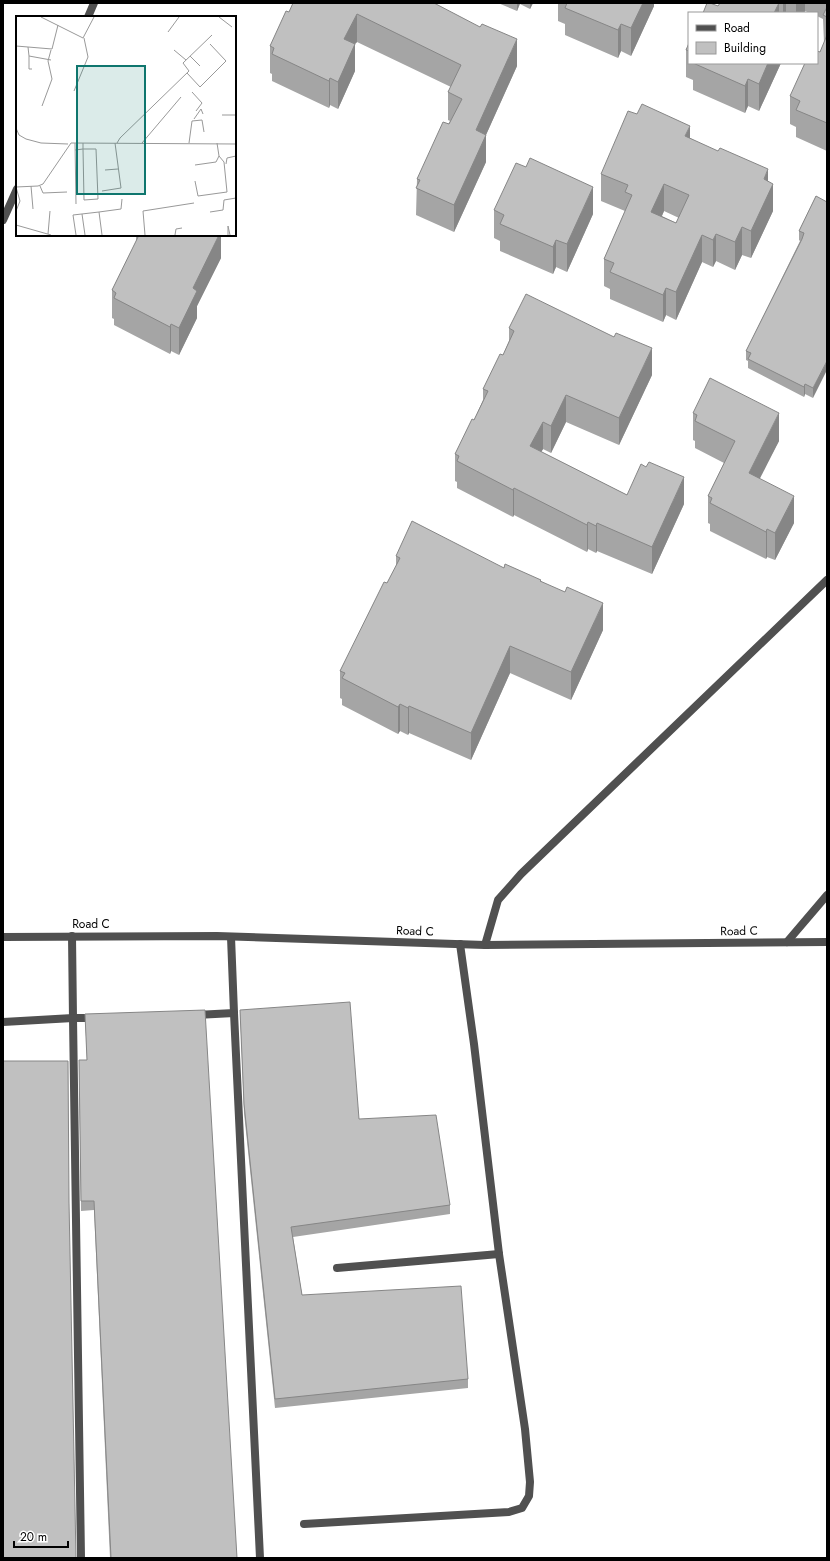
<svg xmlns="http://www.w3.org/2000/svg" width="830" height="1561" font-family="Jost,sans-serif">
  <style>
    .lines { fill: none; stroke-linecap: round; stroke-linejoin: round }
    .lane { stroke: #505050; stroke-width: 8 }
    .street { stroke: #505050; stroke-width: 8 }
    .wall { fill: #a5a5a5; fill-rule: evenodd }
    .shaded-wall { fill: #868686 }
    .building { fill: #c0c0c0; stroke: #868686; fill-rule: evenodd }
    .labels { text-anchor: middle; stroke-width: 3; stroke-linejoin: round; paint-order: stroke }
    .street-label { font-size: 12px; fill: #000; stroke: #fff }
    .inset-road { fill: none; stroke: #999; stroke-width: 1 }
    .view { fill: #0f766e; fill-opacity: 0.15; stroke: #0f766e; stroke-width: 2 }
    .inset-edge { fill: none; stroke: #000; stroke-width: 2 }
  </style>
  <rect width="100%" height="100%" fill="#fff"/>
  <g class="lines">
    <g class="lane">
      <path d="M72,936l1,82h21"/>
      <path d="M231,937l3,76"/>
      <path d="M787,942l40,-47"/>
      <path d="M485,945l13,-45 23,-26 306,-294"/>
      <path d="M196,1015l38,-2 26,545"/>
      <path d="M3,1022l70,-4 8,540"/>
      <path d="M337,1268l162,-14"/>
      <path d="M304,1524l205,-12 13,-4 7,-12 1,-14 -5,-53 -26,-175 -25,-210 -14,-100"/>
    </g>
    <g class="street">
      <path d="M88,17l6,-14"/>
      <path d="M3,220l14,-31"/>
      <path d="M3,937l214,-1 268,9 342,-3"/>
    </g>
  </g>
  <g class="wall">
    <path d="M434,3l83,63 -31,69v27l-32,70 -38,-17 1,-36 33,-58 -2,-1v-28l3,-5 -94,-45 -2,2v27l-17,38 -8,-4 -1,3 -57,-27v-7l-2,-1v-27l19,-34z"/>
    <path d="M498,3h35l-3,6 -10,-5 -3,7z"/>
    <path d="M558,3h96v3l-23,50 -10,-5 -3,7 -53,-23v-11l-7,-3z"/>
    <path d="M720,3h107v148l-31,-14v-10l-6,-3v-28l30,-44 4,-9 -1,-24 -6,-3v-3h-7l-5,-2 -1,2h-101l15,-7z"/>
    <path d="M689,43v20h92l-22,48 -11,-5 -3,7 -52,-23v-10l-7,-3v-27z"/>
    <path d="M690,138l78,44 5,29 -22,47 -9,-3 -7,15 -19,-9 -3,6 -11,-5 -26,58 -10,-5 -3,7 -53,-23v-10l-6,-3v-27l21,-48 -24,-10v-27zM664,211l15,7 -3,5 -14,-7z"/>
    <path d="M816,196l-3,202 -8,-4 -1,3 -56,-29v-7l-2,-1v-9l54,-110 -1,-1v-9z"/>
    <path d="M494,210l99,4 -26,58 -11,-5 -3,7 -53,-23v-10l-6,-3z"/>
    <path d="M136,235h85v23l-24,48v12l-18,37 -8,-4 -1,3 -56,-29v-6l-2,-1v-28l24,-48z"/>
    <path d="M509,328l143,47 -33,70 -53,-23 -15,31 -8,-4 -2,3 86,43 57,9 -32,70 -55,-23 -1,2 -8,-4 -1,3 -73,-37 -1,2 -56,-29v-6l-2,-1v-27l19,-34 9,-20v-11l20,-34 6,-14z"/>
    <path d="M693,413l86,28 -20,37 35,45 -19,37 -8,-3 -1,2 -56,-28v-7l-2,-1v-27l16,-33 -29,-15v-7l-2,-1z"/>
    <path d="M396,556l108,12 37,13 62,49 -32,70 -61,-27 -39,87 -62,-27 -1,2 -8,-4 -2,3 -56,-29v-6l-2,-1v-27l56,-104z"/>
    <path d="M240,1010l119,109 91,86v9l-157,23 9,58 166,84v9l-193,20 -31,-295z"/>
    <path d="M85,1014l152,544h-127l-16,-348 -13,1 -2,-151h8z"/>
  </g>
  <g class="shaded-wall">
    <path d="M517,3h3l-3,8z"/>
    <path d="M530,3h3l-3,6z"/>
    <path d="M643,3h11v3l-23,50v-28z"/>
    <path d="M779,3v10h-5z"/>
    <rect x="783" y="3" width="3" height="10"/>
    <path d="M796,3h9v8l-1,2h-8z"/>
    <path d="M357,14v28l-2,2v27l-17,38v-27l6,-43z"/>
    <path d="M621,24v27l-3,7v-28z"/>
    <path d="M517,39v27l-41,91v-27z"/>
    <path d="M768,63h13l-22,48v-27z"/>
    <path d="M330,78v27l-1,3v-27z"/>
    <path d="M748,79v27l-3,7v-27z"/>
    <path d="M690,126v27l-5,-17z"/>
    <path d="M486,135v27l-32,70v-27z"/>
    <path d="M768,169v24l5,-9v27l-22,47v-27l13,-52z"/>
    <path d="M664,184v27l-13,28v-27z"/>
    <path d="M593,187v27l-26,58v-28z"/>
    <path d="M742,227v28l-7,15v-28z"/>
    <path d="M716,234v27l-3,6v-27z"/>
    <path d="M219,235h2v23l-24,48v12l-18,37v-27l14,-40z"/>
    <path d="M702,235v27l-26,58v-28z"/>
    <path d="M556,240v27l-3,7v-27z"/>
    <path d="M666,288v27l-3,7v-27z"/>
    <path d="M171,324v27l-1,3v-27z"/>
    <path d="M652,348v27l-33,70v-27z"/>
    <path d="M827,361v9l-14,28v-10z"/>
    <path d="M805,384v10l-1,3v-10z"/>
    <path d="M566,395v27l-15,31v-27z"/>
    <path d="M779,413v28l-30,59v-27z"/>
    <path d="M543,422v27l-13,24v-27z"/>
    <path d="M684,477v27l-32,70v-27z"/>
    <path d="M514,488v27l-1,2v-27z"/>
    <path d="M794,496v27l-19,37v-27z"/>
    <path d="M588,522v27l-1,3v-27z"/>
    <path d="M597,523v28l-1,2v-27z"/>
    <path d="M767,529v28l-1,2v-27z"/>
    <path d="M603,603v27l-32,70v-28z"/>
    <path d="M510,646v27l-39,87v-27z"/>
    <path d="M400,704v27l-2,3v-27z"/>
    <path d="M409,706v27l-1,2v-27z"/>
  </g>
  <g class="building">
    <path d="M293,3h141l46,24 2,-3 35,15 -41,91 10,5 -32,70 -38,-17 4,-8 -3,-1 26,-57 6,2 13,-25 -14,-7 13,-27 -104,-51 -13,25 11,5 -17,38 -8,-4 -1,3 -57,-27 2,-6 -4,-2 16,-35 3,1z"/>
    <path d="M567,3h76l-12,25 -10,-4 -3,6 -53,-22z"/>
    <path d="M707,3h3l8,3 2,-3h59l-5,10h-71z"/>
    <path d="M827,7v10l-4,-2z"/>
    <path d="M827,35v88l-31,-13 4,-9 -10,-5 15,-33h12v-12l3,1z"/>
    <path d="M689,43v8l-3,-1z"/>
    <path d="M693,63h75l-9,21 -11,-5 -3,7z"/>
    <path d="M642,104l48,22 -5,10 33,15 2,-3 48,21 -4,10 9,5 -22,47 -9,-4 -7,15 -19,-8 -3,6 -11,-5 -26,57 -10,-4 -3,7 -53,-23 4,-9 -10,-4 28,-64 -7,-3 3,-7 -27,-11 27,-63 9,3zM664,184l25,11 -13,28 -25,-11z"/>
    <path d="M530,158l63,29 -26,57 -11,-4 -3,7 -53,-23 4,-9 -10,-5 22,-47 10,4z"/>
    <path d="M816,196l11,6v159l-14,27 -8,-4 -1,3 -56,-28 3,-6 -5,-2 56,-112 2,-6 -5,-2z"/>
    <path d="M139,235h80l-26,53 4,3 -18,37 -8,-4 -1,3 -56,-29 2,-5 -4,-3z"/>
    <path d="M526,294l88,43 2,-4 36,15 -33,70 -53,-23 -15,31 -8,-4 -13,24 97,49 14,-31 5,3 3,-5 35,15 -32,70 -55,-24 -1,3 -8,-4 -1,3 -73,-37 -1,2 -56,-29 2,-5 -4,-2 17,-35 2,1 14,-29 -5,-2 17,-35 3,1 11,-24 -5,-3z"/>
    <path d="M710,378l69,35 -30,60 45,23 -19,37 -8,-4 -1,3 -56,-29 2,-5 -4,-2 27,-55 -40,-20 2,-6 -4,-2z"/>
    <path d="M412,521l92,47 1,-4 36,16 -1,1 25,11 2,-5 36,16 -32,69 -61,-26 -39,87 -62,-27 -1,2 -8,-4 -2,3 -56,-29 3,-5 -5,-2 44,-89 3,1 13,-25 -4,-2z"/>
    <path d="M350,1002l9,117 77,-4 14,90 -159,22 11,68 159,-9 7,93 -193,20 -31,-295 -4,-94z"/>
    <path d="M205,1010l32,548h-126l-17,-357h-13l-2,-141h8l-2,-46z"/>
    <path d="M3,1061h65l1,141 7,356h-73z"/>
  </g>
  <g class="labels">
    <g class="street-label">
      <text x="91" y="928">Road C</text>
      <text transform="translate(415 931) rotate(2)" y="4">Road C</text>
      <text transform="translate(739 931) rotate(-1)" y="4">Road C</text>
    </g>
  </g>
  <g transform="translate(16 16)">
    <rect width="220" height="220" fill="#fff"/>
    <path class="inset-road" d="M25,1l42,21 11,-21M203,1l13,10M152,16l11,-15M0,30l36,3 6,-24M12,31l1,9 22,4M158,34l12,10M13,40v13h3M174,40l10,10M171,57l13,14 26,-26 -16,-17M58,75l14,-34 -4,-19M176,76l10,11 -6,8M26,90l10,-27 -4,-18 3,-11M206,99h14M178,103l7,-10 2,5M0,112l3,7 7,4 15,4 27,1M59,127l1,61M101,127l3,-5 69,-67 -6,-8 29,-28M126,127l39,-46M173,127l3,-22 10,-1 2,12M59,134l8,-1 1,51 14,-1 -2,-50h-13v-6M210,148l1,-6 9,-2M179,149l21,-3 3,-6M89,154l13,-1M179,165l3,15 29,-4 -3,-30 -5,-6 -2,-13M15,170l2,23M24,170l3,7 24,-1M0,171l22,-1 5,-2 28,-41 165,1M0,171l4,14 -4,10M86,175l19,-3 -6,-45M194,196l13,-2 1,-10 12,-2M66,198l3,21M0,209l35,10M32,218l2,-23M60,219l-3,-20 26,-3M86,219l-3,-23 22,-3 1,-10M129,219l-2,-24 51,-8M159,219l1,-6 6,-1M212,219v-9l2,9"/>
    <path class="view" d="M61,50h68v128h-68z"/>
    <rect width="220" height="220" class="inset-edge"/>
  </g>
  <rect width="830" height="1561" fill="none" stroke="#000000" stroke-width="8"/>
  <rect x="688" y="12" width="130" height="52" fill="#ffffff" stroke="#999999"/>
  <rect x="696" y="25" width="20" height="6" fill="#505050" stroke="#999999"/>
  <text x="724" y="32" font-size="12" fill="#000000">Road</text>
  <rect x="696" y="42" width="20" height="12" fill="#c0c0c0" stroke="#999999"/>
  <text x="724" y="52" font-size="12" fill="#000000">Building</text>
  <path d="M14 1541v6h54v-6" fill="none" stroke="#000000" stroke-width="2"/>
  <text x="20" y="1541" font-size="12" fill="#000000" stroke="#ffffff" stroke-width="3" paint-order="stroke">20 m</text>
</svg>
